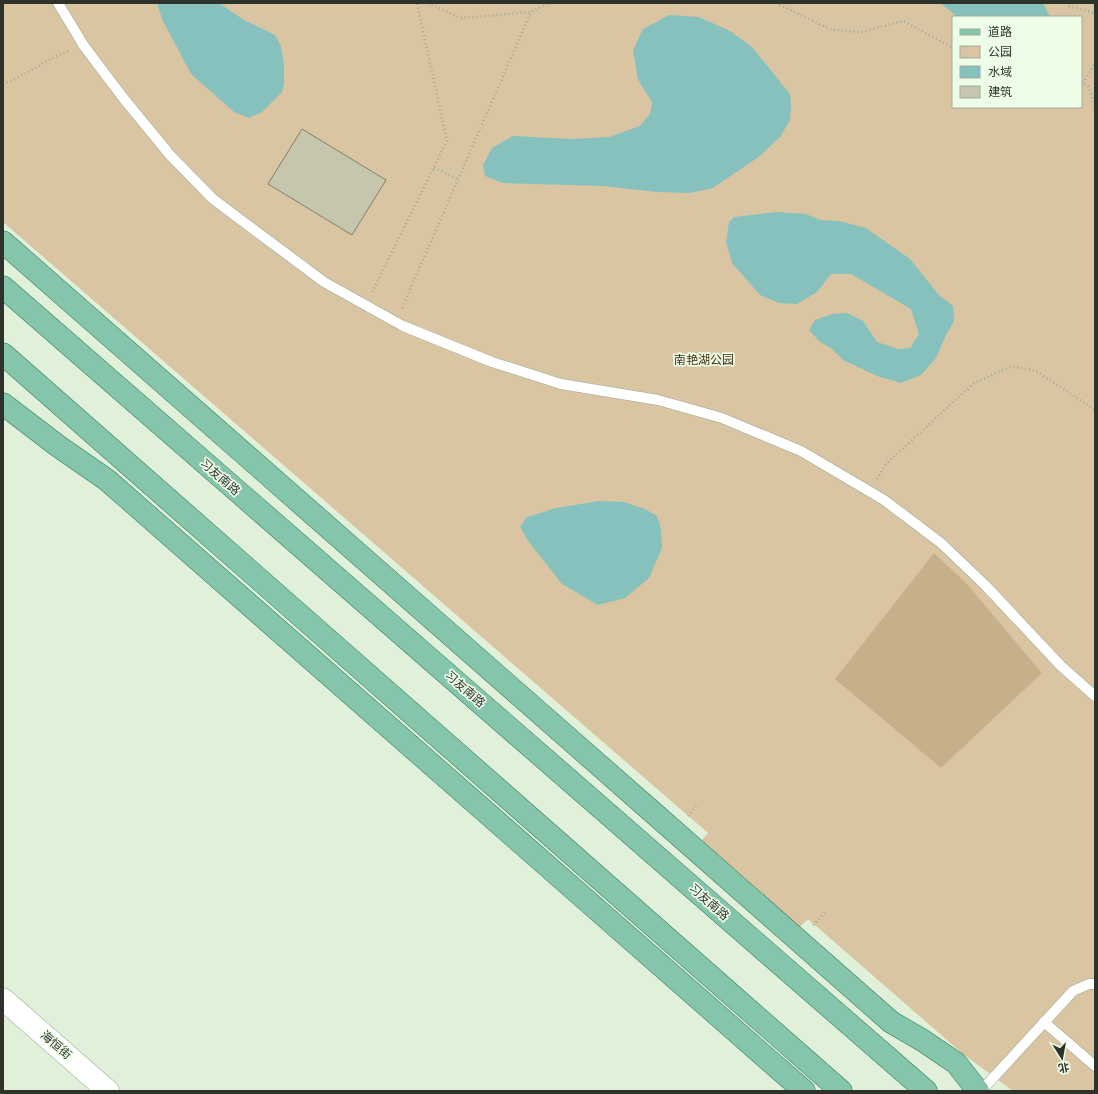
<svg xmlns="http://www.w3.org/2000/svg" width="1098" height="1094" font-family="'DM Sans','Noto Sans SC',sans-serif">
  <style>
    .green { fill: #d9c5a2; fill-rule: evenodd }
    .forest { fill: #c7b089 }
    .water { fill: #87c1bd }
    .building { fill: #c6c6ae; stroke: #7f8069 }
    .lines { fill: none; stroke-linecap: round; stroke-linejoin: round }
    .service-casing { stroke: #9aa894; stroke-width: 11 }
    .tertiary-casing { stroke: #9aa894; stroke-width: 23 }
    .primary-casing { stroke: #30795b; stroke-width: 23 }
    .path { stroke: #9eaa99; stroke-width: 2.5; stroke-dasharray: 1 3; stroke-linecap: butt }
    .service { stroke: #fff; stroke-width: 10 }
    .tertiary { stroke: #fff; stroke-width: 22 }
    .primary { stroke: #84c5ac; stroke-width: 22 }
    .labels { text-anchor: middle; stroke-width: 3.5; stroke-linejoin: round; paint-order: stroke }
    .park-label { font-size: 12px; fill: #402f0e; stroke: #edfde7 }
    .street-label { font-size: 12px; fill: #2d332b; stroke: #edfde7 }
  </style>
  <rect width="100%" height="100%" fill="#e0f0d9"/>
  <path class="green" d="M3,3h1092v1088h-82l-50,-37 -155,-135 -9,9 -99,-86 8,-9 -705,-611zM953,17h128v90h-128z"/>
  <path class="forest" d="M934,553l32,30 76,90 -101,95 -106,-89z"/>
  <g class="water">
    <path d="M157,3h62l25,17 31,15 6,11 3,18v19l-2,9 -20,20 -13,6 -15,-6 -43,-38 -29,-55z"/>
    <path d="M940,3h103l7,14h-92z"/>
    <path d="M669,15l30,2 31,14 22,16 38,47 1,12 -1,14 -10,17 -20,19 -47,32 -23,5 -33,-1 -54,-6 -100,-3 -18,-7 -2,-11 9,-17 21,-12 60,3 36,-2 31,-11 10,-12 2,-12 -14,-22 -5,-30 10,-21z"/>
    <path d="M777,212l29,2 15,6 18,1 27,7 44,31 28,35 15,12 1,15 -8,14 -10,23 -15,17 -20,8 -24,-7 -34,-16 -12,-12 -11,-6 -11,-12 6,-10 17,-6 15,-1 16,8 14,21 21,7 12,-1 9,-14 -8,-25 -60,-35h-20l-14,18 -20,12 -18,-1 -19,-8 -28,-32 -6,-21 3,-20 5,-5z"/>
    <path d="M599,501l25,1 21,7 12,7 4,13 1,19 -13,30 -24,20 -27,7 -36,-21 -33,-42 -9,-15 7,-10 29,-9z"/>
  </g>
  <path class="building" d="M302,129l84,51 -34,55 -84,-51z"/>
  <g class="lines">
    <g class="service-casing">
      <g id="service">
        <path d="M58,3l26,43 40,53 46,56 43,44 111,83 79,44 89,36 69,22 97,16 64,18 79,33 83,49 57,43 44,42 76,81 34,30"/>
        <path d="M1044,1022l51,44"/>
        <path d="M981,1091l92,-100 16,-7h6"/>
      </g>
    </g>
    <g class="tertiary-casing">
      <path id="tertiary" d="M3,999l105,92"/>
    </g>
    <g class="primary-casing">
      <g id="primary">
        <path d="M3,242l654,574 234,206 31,18 34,23 22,28"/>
        <path d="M3,287l923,804"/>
        <path d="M3,354l838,737"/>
        <path d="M3,404l55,42 49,34 697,611"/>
      </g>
    </g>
    <g class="path">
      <path d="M428,3l33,15 70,-6"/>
      <path d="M776,3l56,27 30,2 41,-11 50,27"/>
      <path d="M1066,3l3,3 26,7"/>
      <path d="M1081,82l7,4 5,13 2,13"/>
      <path d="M1083,83l12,-20"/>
      <path d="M3,84c23,-9 43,-24 65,-33"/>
      <path d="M434,168l24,11"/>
      <path d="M372,292l75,-151 -30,-138"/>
      <path d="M402,308l129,-296 18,-9"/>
      <path d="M877,479l9,-15 88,-81 38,-17 24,5 59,39"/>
      <path d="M688,816l8,-10"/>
      <path d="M813,925l14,-14"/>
    </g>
    <use href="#service" class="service"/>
    <use href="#tertiary" class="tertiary"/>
    <use href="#primary" class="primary"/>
  </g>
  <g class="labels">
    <g class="park-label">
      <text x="704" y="364">南艳湖公园</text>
    </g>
    <g class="street-label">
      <text transform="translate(220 477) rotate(41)" y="4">习友南路</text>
      <text transform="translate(465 689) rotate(41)" y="4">习友南路</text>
      <text transform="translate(709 902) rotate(41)" y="4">习友南路</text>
      <text transform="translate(56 1045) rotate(41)" y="4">海恒街</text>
    </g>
  </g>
  <rect width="1098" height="1094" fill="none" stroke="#2d332b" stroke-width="8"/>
  <rect x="952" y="16" width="130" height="92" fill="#edfde7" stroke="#a0ac9c"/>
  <rect x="960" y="29" width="20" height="6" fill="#84c5ac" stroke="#a0ac9c"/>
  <text x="988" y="36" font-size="12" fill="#2d332b">道路</text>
  <rect x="960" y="46" width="20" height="12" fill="#d9c5a2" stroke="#a0ac9c"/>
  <text x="988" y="56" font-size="12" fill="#2d332b">公园</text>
  <rect x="960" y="66" width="20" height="12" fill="#87c1bd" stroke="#a0ac9c"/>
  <text x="988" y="76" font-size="12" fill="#2d332b">水域</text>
  <rect x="960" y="86" width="20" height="12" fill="#c6c6ae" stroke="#a0ac9c"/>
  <text x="988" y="96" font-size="12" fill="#2d332b">建筑</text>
  <g transform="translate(1062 1058) rotate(169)" stroke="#edfde7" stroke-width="3" paint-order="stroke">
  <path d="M0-3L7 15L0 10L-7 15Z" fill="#2d332b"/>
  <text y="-6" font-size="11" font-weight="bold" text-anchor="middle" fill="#2d332b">北</text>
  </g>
</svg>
